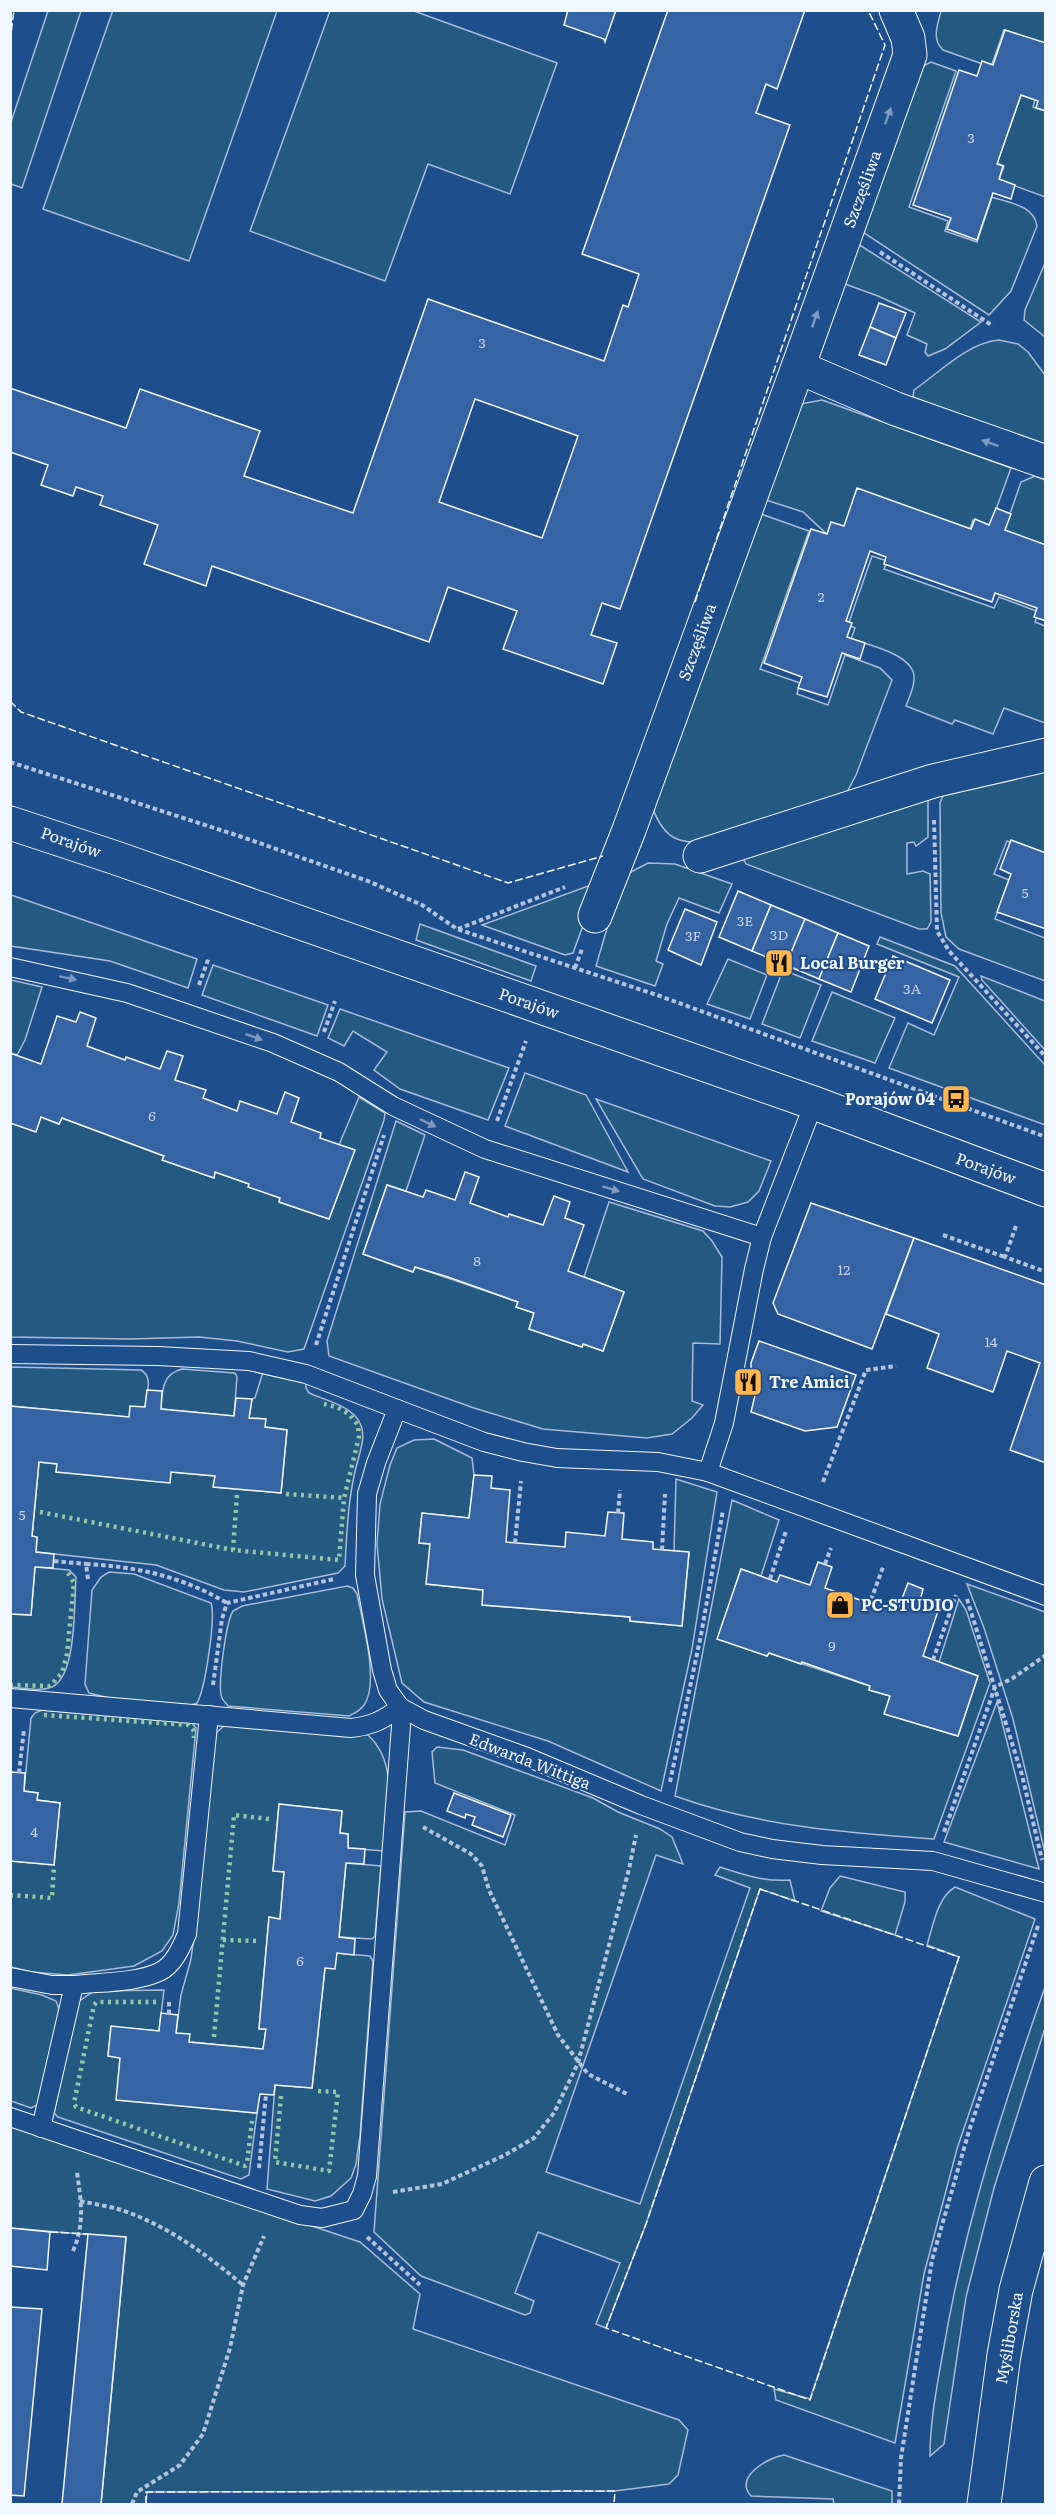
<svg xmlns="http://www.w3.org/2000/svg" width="1056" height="2515" font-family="Literata,serif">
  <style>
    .green { fill: #245a82; stroke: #a8bbd7; stroke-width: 1.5 }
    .building { fill: #3563a3; stroke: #f2f6ff; stroke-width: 1.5; fill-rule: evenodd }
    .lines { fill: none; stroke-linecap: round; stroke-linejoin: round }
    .lane-casing { stroke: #f2f6ff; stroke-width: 20 }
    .street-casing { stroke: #f2f6ff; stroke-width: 35 }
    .secondary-casing { stroke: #f2f6ff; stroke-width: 35 }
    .path { stroke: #b3c4dc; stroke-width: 4; stroke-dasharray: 4.5 3; stroke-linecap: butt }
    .lane { stroke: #1f4e8c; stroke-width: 18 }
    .street { stroke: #1f4e8c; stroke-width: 33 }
    .secondary { stroke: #1f4e8c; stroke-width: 33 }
    .hedge { stroke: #97c8a6; stroke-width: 4.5; stroke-dasharray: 3 4.5; stroke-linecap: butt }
    .fence { stroke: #f2f6ff; stroke-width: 1.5; stroke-dasharray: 8 3; stroke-linecap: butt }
    .oneway { fill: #7e9ac0 }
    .labels { text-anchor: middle; stroke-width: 4.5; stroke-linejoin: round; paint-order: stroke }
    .number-label { font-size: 14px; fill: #c3d1e8 }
    .street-label { font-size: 16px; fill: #f2f6ff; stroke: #1f4e8c }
    .poi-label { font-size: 16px; font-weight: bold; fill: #f2f6ff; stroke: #1f4e8c; text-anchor: start }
  </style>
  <rect width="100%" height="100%" fill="#1f4e8c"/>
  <g class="green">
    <path d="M113,10l164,1 -88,250 -146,-52z"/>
    <path d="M48,11h33l-59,177 -11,-4v-62z"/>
    <path d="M330,11h84l143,52 -47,131 -82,-30 -43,117 -135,-50z"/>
    <path d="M941,11h104v34l-41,-15 -13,37 -48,-17c-12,-11 -5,-26 -2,-39z"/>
    <path d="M931,62l25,9 -47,136 39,14 -3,10 32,11 15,-45c17,6 42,8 45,29l-26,65 -22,24 -128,-84 58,-163z"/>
    <path d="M1021,95l14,5 -2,7 12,4v86l-46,-17 5,-14 -7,-3z"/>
    <path d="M858,244l123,78 -36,27 -17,7 -3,-4 2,-8 -20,-9 8,-22 -37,-17 -33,-12z"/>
    <path d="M1045,263v74l-21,-17 1,-10z"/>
    <path d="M999,340l19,4 10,8 17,23v74l-132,-52 1,-7c26,-18 53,-47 85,-50z"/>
    <path d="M822,400l189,68 -21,58 -17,-6 -4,12 -129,10 -9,-4 -28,-26 -40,-13 38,-95z"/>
    <path d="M1035,476l10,4v65l-41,-14 17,-49z"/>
    <path d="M761,514l48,17 -49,138 40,14 -3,11 31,11 17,-50 35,13 12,12 -36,95 -10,19 -141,47c-32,5 -44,-9 -54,-37z"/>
    <path d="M872,556l15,5 -3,8 110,39 5,-11 40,15 -4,10 10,4v97l-41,-15 -11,26 -38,-14 -3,4 -46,-18c3,-8 8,-18 8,-27 2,-24 -45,-34 -63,-40l4,-11 -7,-3z"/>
    <path d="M1041,770l4,2v83l-38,-14 -13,33 15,6 -14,39 50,19v43l-86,-32 -13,-12 -5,-24 -1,-110 5,-12z"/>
    <path d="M925,798l3,3v36l-12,9 -2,-4 -7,1v31l16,-3 7,3 1,48 -4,7h-8l-173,-65 -3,-6z"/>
    <path d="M648,863l27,1 57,20 -13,29 -40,-15 -12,26 -11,37 7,3 -8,22 -59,-20 19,-65 12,-27z"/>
    <path d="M599,882l-26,71 -8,2 -83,-30z"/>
    <path d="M11,895l186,64 -9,29 -78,-27 -99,-15z"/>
    <path d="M420,924l116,42 -5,15 -115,-41z"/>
    <path d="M880,937l75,29 90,99v60l-156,-57 19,-45 26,12 25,-58 -82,-33z"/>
    <path d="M728,959l39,16 -17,44 -43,-15z"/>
    <path d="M213,965l115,40 -11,31 -115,-41z"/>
    <path d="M783,970l38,15 -21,53 -38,-14z"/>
    <path d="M981,976l64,25v49l-63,-70z"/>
    <path d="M11,980l31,7 -17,53 -8,15 -6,-2z"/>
    <path d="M832,992l63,26 -20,45 -63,-22z"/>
    <path d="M340,1009l169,59 -21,52 -88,-31 -26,-19 13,-18 -34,-21 -9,15 -16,-8z"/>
    <path d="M525,1073l61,22 42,77 -123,-46z"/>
    <path d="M359,1097l26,16 -1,7 -80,229 -16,3 -51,-11 -38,-4 -69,2 -119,-2v-214l30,-6 18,7 3,-6 102,38 -1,4 51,18 1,-6 34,12v3l31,11 -1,4 50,17 25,-69 -15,-5z"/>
    <path d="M596,1099l175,62 -12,30 -11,11 -18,5 -15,-1 -72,-27z"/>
    <path d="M396,1121l29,14 -19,56 -19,-6 -24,69 50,18 2,-5 103,35 -2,5 18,6 -5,16 53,18 1,-3 20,7 21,-59 -40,-15 25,-75 94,29 9,10 10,16 -2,87 -27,-1 -1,58 11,4 -11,13 -20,16 -25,4 -104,-9 -69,-21 -145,-52 -2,-15z"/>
    <path d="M11,1367l130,3c13,7 5,24 4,37l-16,10 -118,-11z"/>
    <path d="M182,1369l53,4 2,4 -3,39 -73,-7c1,-18 1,-35 21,-40z"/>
    <path d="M263,1372l43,7v9l3,5c16,7 43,13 51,30 6,12 1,25 -2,37 -10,35 -11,70 -13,106l-7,7 -94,19 -20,-2 -68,-25 -120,-13 1,-14 -5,-2 7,-74 18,2 -1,8h115l44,4 -1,11 67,6 6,-63 -22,-3v-8l-16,-1 3,-19 3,-1z"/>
    <path d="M434,1439l38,19 2,17 -5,43 -47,-5 -3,30 11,1 -3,40 56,6v15l147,12v4l52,5 7,-73 -15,-2 2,-72 41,13 -25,157 -31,142 -113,-50 -124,-39 -22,-19 -20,-84 -5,-55 3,-40 10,-39 7,-17 17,-8z"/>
    <path d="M732,1500l47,20 -18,56 -20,-7 -23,70 49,17 2,-3 101,33 -1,4 21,6 -5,18 73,22 20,-60 -39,-14 20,-63 7,11 24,73 -56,156c-87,-6 -177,-13 -259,-43z"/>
    <path d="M35,1567l34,3 7,7c-2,25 1,99 -24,110 -12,5 -29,1 -41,0l-1,-73 21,1z"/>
    <path d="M109,1572l25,2 77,29c5,14 -6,87 -14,100l-6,2 -82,-7 -20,-5 -4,-9 7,-94 9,-13z"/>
    <path d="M967,1584l78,28v241l-32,-134 -29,-91z"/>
    <path d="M347,1586l6,2 4,6c5,26 23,89 7,111 -4,6 -9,8 -15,11l-121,-10c-2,-3 -5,-5 -6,-8 -5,-11 4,-76 11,-87l9,-5z"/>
    <path d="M997,1702l42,167 -95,-27z"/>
    <path d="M42,1710l150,13 4,5 -17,175 -6,32 -11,16 -28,15 -66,9 -37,-3 -20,-5v-106l43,4 6,-62 -23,-3 1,-7 -14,-2 7,-73 4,-5z"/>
    <path d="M225,1725l143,10c32,30 19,77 15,116l-35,-3v-14l-8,-1 2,-22 -63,-7 -6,66 11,2 -4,47 -11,-1 -10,111h7l-3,20 -74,-7 -13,-9 5,-38 10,-36 6,-45 16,-173 3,-8z"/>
    <path d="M437,1747l26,3 130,48 25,14 42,17 12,8 11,27 -27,-9 -110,317 94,32 110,-316 -35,-13 5,-8c24,8 45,15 70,13l5,21 -35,-12 -114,335 -40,104 -10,-4 24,-61 -82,-31 -23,61 19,8 -4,12 -5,2 -104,-39 -47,-44 31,-420 16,-1 84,34 10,-30 -80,-32 -3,-31z"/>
    <path d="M346,1863l35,3 -6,70 -3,3 -33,-2z"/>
    <path d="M840,1876l65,16v10l-10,33 -74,-24 9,-23z"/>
    <path d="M955,1887l80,32 -78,230 -33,125 -29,169 -119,-43 -2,-11 36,10 149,-442 -32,-12c6,-19 10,-47 28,-58z"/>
    <path d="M337,1953l33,3 3,5 -13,175 -4,28 -5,14 -20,18 -16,5 -48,-12 8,-104 37,3 13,-120z"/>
    <path d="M1045,1987v41l-51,160 -28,109 -22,147 -14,12c0,-35 7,-70 13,-104 21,-126 60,-245 102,-365z"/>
    <path d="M10,1988l32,7 14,6 5,13 -22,87 -2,4 -6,3 -20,-7z"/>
    <path d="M164,1990l-5,41 -48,-4 -3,29 12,2 -3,41 140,14 -8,62 -8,4 -183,-62 -4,-4 24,-111 16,-11z"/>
    <path d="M11,2126l349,116 60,52 -7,35 266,91 9,10 -10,45 -9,9 -54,7 -468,1 -1,12h-45l25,-266 -115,-10z"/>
    <path d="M784,2455l108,36v13h-58l-1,-5 -82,-3c-17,-19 16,-38 33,-41z"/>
  </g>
  <g class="building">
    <path d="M568,10h48l-11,32 -1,-3 -40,-14z"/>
    <path d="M668,10h137l-28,79 -11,-5 -10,29 34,12 -170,484 -18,-6 -11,32 26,8 -14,41 -100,-35 14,-38 -69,-24 -19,55 -217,-76 -6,20 -62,-22 14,-39 -58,-20 3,-9 -27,-9 -3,9 -32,-11 7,-20 -38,-13v-64l116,40 14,-39 120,42 -16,45 109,37 75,-214 176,62 19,-56 5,2 11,-33 -57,-20zM475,399l103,37 -36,102 -103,-36z"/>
    <path d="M1005,30l41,13v68l-10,-3 2,-7 -17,-6 -24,69 6,2 -4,13 16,6 -4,14 -18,-6 -16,47 -30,-11 4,-11 -38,-13 46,-135 18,6 5,-15 11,4z"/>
    <path d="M879,303l27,10 -10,25 -26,-11z"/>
    <path d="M870,327l26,11 -10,27 -27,-10z"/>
    <path d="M857,488l114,41 4,-10 14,6 7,-17 15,6 -6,16 41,15v76l-12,-4 3,-9 -42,-15 -3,9 -108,-38 2,-7 -16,-6 -24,70 6,2 -5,14 18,6 -5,16 -18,-6 -15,44 -29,-9 4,-11 -38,-14 47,-134 16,5 4,-12 13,4z"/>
    <path d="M1011,840l35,13v76l-49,-17 14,-38 -11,-5z"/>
    <path d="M738,891l33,14 -19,46 -33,-14z"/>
    <path d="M771,905l34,14 -19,46 -34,-14z"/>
    <path d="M685,909l32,13 -16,43 -33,-15z"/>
    <path d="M805,919l33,14 -19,46 -33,-14z"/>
    <path d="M838,933l31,13 -18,46 -32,-13z"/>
    <path d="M893,956l57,24 -18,43 -57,-24z"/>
    <path d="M80,1012l16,6 -9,28 38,14 1,-3 34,12 7,-18 16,5 -8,24 31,10 -3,8 34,13 3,-10 37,13 8,-22 14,6 -8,24 30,11 -1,5 35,12 -26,69 -50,-17 1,-4 -32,-11 1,-3 -34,-12 -1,6 -52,-18 2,-4 -102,-38 -3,6 -18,-7 -5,15 -26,-9v-70l31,11 16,-48 19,6z"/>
    <path d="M465,1172l14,5 -9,26 38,14 1,-3 34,11 11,-29 16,6 -5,16 19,7 -16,46 56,21 -21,59 -20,-7 -1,3 -53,-18 5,-16 -18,-6 2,-5 -70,-25 -33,-10 -2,5 -50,-18 24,-69 36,12 3,-7 29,10z"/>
    <path d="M811,1203l103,35 -42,111 -94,-35 -5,-11z"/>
    <path d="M914,1238l132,47v178l-36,-13 30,-87 -33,-12 -14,41 -66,-24 12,-34 -53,-20z"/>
    <path d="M759,1341l97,34 -19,52 -32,4 -54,-19 6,-25 -6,-2v-22z"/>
    <path d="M147,1390l15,1 -1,18 73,7 2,-18 16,1 -3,19 17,1 -1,8 22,3 -6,63 -68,-6 2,-11 -44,-4 -1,11 -114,-11 1,-8 -18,-2 -7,74 5,1 -1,15 18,2 -1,14 -18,-1 -4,48 -21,-1v-208l119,11 1,-11 15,1z"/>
    <path d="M474,1475l18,1 -1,12 19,2 -4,52 59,5 1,-15 39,4 3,-24 16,1 -2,26 31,3v7l36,3 -7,74 -52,-5v-4l-148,-12 1,-15 -57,-6 4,-40 -11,-1 3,-30 47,5z"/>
    <path d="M818,1562l14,5 -7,21 38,13 2,-3 33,11 10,-26 15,6 -3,12 19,7 -16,48 55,20 -20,60 -74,-22 6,-18 -21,-6 1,-4 -68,-24 -1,2 -32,-11 -2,3 -50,-17 24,-70 36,13 3,-7 30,10z"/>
    <path d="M10,1772l15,1 -1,18 14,2 -1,7 23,3 -6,62 -44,-4z"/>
    <path d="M454,1793l57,22 -8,22 -31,-12 3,-8 -9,-3 -1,4 -18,-7z"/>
    <path d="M279,1804l63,7 -2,22 8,1v14l17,1 -1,15 -18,-1 -7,74 16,2 -1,16 -17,-2 -2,16 -10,-1 -13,120 -37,-3 -1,10 -14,-1 -3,19 -141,-13 4,-42 -12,-2 3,-30 48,5 2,-18 17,2 -2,18 14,1 -1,8 74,7 3,-20h-7l10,-112 11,2 4,-47 -11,-1z"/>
    <path d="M10,2228l40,4 -3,38 -37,-4z"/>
    <path d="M88,2234l38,3 -25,267h-39z"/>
    <path d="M10,2307l32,2 -18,187 -14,-1z"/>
  </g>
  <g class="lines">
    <g class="lane-casing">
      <g id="lane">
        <path d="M10,967l117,26 146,50 66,29 54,34 92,43 277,88"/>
        <path d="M10,1354l148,2 91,5 57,13 91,35"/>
        <path d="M708,1472l338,124"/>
        <path d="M10,1698l341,30c20,-2 33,-8 49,-21"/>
        <path d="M400,1707l24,13 103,37 114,48 99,37 32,7 50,6 111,6 113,32"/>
        <path d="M10,1977l42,8h22l-33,143"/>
        <path d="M74,1985c25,-3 62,-2 85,-13 14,-6 22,-24 28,-38l22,-219"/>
        <path d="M10,2117l290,98 22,3 32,-8 8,-16 5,-18 34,-450 -1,-19 -12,-17 -6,-20 -17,-95 2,-81 9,-31 21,-54 87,33 39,10 34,6 101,4 50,10 16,-49 30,-154 8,-32 52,-134"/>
      </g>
    </g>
    <g class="street-casing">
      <g id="street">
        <path d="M896,10l12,28 2,17 -112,312 98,42 150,53"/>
        <path d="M10,823l106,35 698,245 232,87"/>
        <path d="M700,856l233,-75 113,-26"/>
        <path d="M595,916l34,-86 169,-463"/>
      </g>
    </g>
    <g class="secondary-casing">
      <path id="secondary" d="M984,2504l20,-149 12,-65 30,-108"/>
    </g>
    <g class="path">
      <path d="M880,252l113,74"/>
      <path d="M10,762l229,74 129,45 54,24 35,24 200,66 389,142"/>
      <path d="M934,820l3,111 12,20 97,106"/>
      <path d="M458,929l107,-42"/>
      <path d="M575,968l7,-19"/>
      <path d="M199,985l10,-28"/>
      <path d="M324,1032l11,-31"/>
      <path d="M497,1121l29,-80"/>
      <path d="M1016,1226l-11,31 41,15"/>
      <path d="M943,1235l62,22"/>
      <path d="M316,1345l68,-210"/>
      <path d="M823,1482l43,-112 30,-4"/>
      <path d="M618,1513l2,-23"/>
      <path d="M515,1543l6,-62"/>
      <path d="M662,1550l3,-56"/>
      <path d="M54,1561l32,3"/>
      <path d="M825,1564l6,-16"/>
      <path d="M88,1579l-2,-15c52,3 95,12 141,39"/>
      <path d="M770,1579l16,-48"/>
      <path d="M967,1599l55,176 20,85"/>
      <path d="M871,1600l12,-33"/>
      <path d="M933,1660l23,-65"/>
      <path d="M213,1685l9,-66 5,-16 107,-24"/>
      <path d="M19,1773l5,-44"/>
      <path d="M670,1782l31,-147 22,-125"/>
      <path d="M423,1827l48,27 11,12 7,24 69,145 30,39 39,20"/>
      <path d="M944,1832l51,-145 18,-9 33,-23"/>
      <path d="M169,2014v-14"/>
      <path d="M259,2168l7,-74"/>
      <path d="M393,2192l49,-8 63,-29 29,-17 20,-25 24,-50 51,-194 7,-34"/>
      <path d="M80,2201c14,3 28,5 41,9 46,15 86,45 122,75"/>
      <path d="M367,2237l53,48"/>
      <path d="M73,2251c12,-27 8,-50 4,-79"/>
      <path d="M132,2504l5,-12 43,-27 23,-31 27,-86 13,-63 21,-49"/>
      <path d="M899,2504l2,-46 31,-198 37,-129 70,-208"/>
    </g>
    <use href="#lane" class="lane"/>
    <use href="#street" class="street"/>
    <use href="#secondary" class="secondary"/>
    <g class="hedge">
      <path d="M286,1494l58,4"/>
      <path d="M237,1495l-4,55 106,10 5,-62 15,-61 -1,-12 -9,-11 -12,-7 -13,-3"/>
      <path d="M40,1512l193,38"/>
      <path d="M10,1685l40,1 12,-13 5,-19 7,-71 -6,-10"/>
      <path d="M44,1715l144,10 6,6v7"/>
      <path d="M10,1895l42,3 2,-33"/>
      <path d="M223,1940l36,1"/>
      <path d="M156,2002h-59l-3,3 -20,98 2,4 169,59 2,-3 5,-42"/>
      <path d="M214,2037l20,-222 35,4"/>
      <path d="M281,2096l-6,66 54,9 9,-79 -20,-1"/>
    </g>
    <g class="fence">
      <path d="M10,42l4,-32"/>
      <path d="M695,602l190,-557 -17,-35"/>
      <path d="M10,701l11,11 487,171 95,-27"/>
      <path d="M760,1889l199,68 -149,443 -204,-72 40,-104z"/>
      <path d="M50,2232l38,2"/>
      <path d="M146,2504v-12l469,-1 -1,13"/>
    </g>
  </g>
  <defs><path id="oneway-solid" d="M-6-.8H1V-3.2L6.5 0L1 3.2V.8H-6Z" transform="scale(1.5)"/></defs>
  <g class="oneway">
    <use href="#oneway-solid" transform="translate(888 116) rotate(-70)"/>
    <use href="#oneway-solid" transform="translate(815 319) rotate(-71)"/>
    <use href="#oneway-solid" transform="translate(990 443) rotate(-160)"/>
    <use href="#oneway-solid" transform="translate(68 978) rotate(12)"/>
    <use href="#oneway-solid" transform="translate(254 1037) rotate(19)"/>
    <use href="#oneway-solid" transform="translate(428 1123) rotate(26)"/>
    <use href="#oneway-solid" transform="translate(611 1189) rotate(17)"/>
  </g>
  <defs>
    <g id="restaurant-square" transform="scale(1.5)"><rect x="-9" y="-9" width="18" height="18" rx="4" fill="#ffb74d" stroke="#1f4e8c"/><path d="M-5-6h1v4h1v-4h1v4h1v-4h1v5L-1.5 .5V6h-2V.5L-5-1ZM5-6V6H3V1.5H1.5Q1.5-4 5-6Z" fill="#111"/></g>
    <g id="bus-square" transform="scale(1.5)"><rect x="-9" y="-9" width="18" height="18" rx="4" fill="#ffb74d" stroke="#1f4e8c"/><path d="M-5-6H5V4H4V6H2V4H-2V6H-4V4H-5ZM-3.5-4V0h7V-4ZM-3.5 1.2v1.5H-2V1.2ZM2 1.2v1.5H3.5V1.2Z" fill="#111"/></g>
    <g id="shop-square" transform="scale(1.5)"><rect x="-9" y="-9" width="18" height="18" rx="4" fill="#ffb74d" stroke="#1f4e8c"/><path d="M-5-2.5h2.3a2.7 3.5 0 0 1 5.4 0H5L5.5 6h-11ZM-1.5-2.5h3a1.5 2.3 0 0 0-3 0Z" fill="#111"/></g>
  </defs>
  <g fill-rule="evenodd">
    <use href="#restaurant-square" x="779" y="963"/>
    <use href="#bus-square" x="956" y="1099"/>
    <use href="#restaurant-square" x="748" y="1382"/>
    <use href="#shop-square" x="840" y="1605"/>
  </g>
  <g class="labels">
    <g class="number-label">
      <text x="971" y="143">3</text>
      <text x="482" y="348">3</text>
      <text x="821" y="602">2</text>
      <text x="1025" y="898">5</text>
      <text x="745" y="926">3E</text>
      <text x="779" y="940">3D</text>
      <text x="693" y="941">3F</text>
      <text x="912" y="994">3A</text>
      <text x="152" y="1121">6</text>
      <text x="477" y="1266">8</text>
      <text x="844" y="1275">12</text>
      <text x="991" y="1347">14</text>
      <text x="22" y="1520">5</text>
      <text x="832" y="1651">9</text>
      <text x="34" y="1837">4</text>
      <text x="300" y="1966">6</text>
    </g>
    <g class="street-label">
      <text transform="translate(862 189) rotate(-70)" y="6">Szczęśliwa</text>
      <text transform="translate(697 642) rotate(-70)" y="6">Szczęśliwa</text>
      <text transform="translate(71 842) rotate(19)" y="6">Porajów</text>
      <text transform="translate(529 1003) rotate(19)" y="6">Porajów</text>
      <text transform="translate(986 1168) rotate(20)" y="6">Porajów</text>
      <text transform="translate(530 1761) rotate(21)" y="6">Edwarda Wittiga</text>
      <text transform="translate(1009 2338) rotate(-80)" y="6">Myśliborska</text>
    </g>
    <g class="poi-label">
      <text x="800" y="969">Local Burger</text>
      <text x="935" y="1105" text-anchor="end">Porajów 04</text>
      <text x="769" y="1388">Tre Amici</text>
      <text x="861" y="1611">PC-STUDIO</text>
    </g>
  </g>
  <rect width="1056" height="2515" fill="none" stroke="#f2f6ff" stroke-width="24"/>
</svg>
